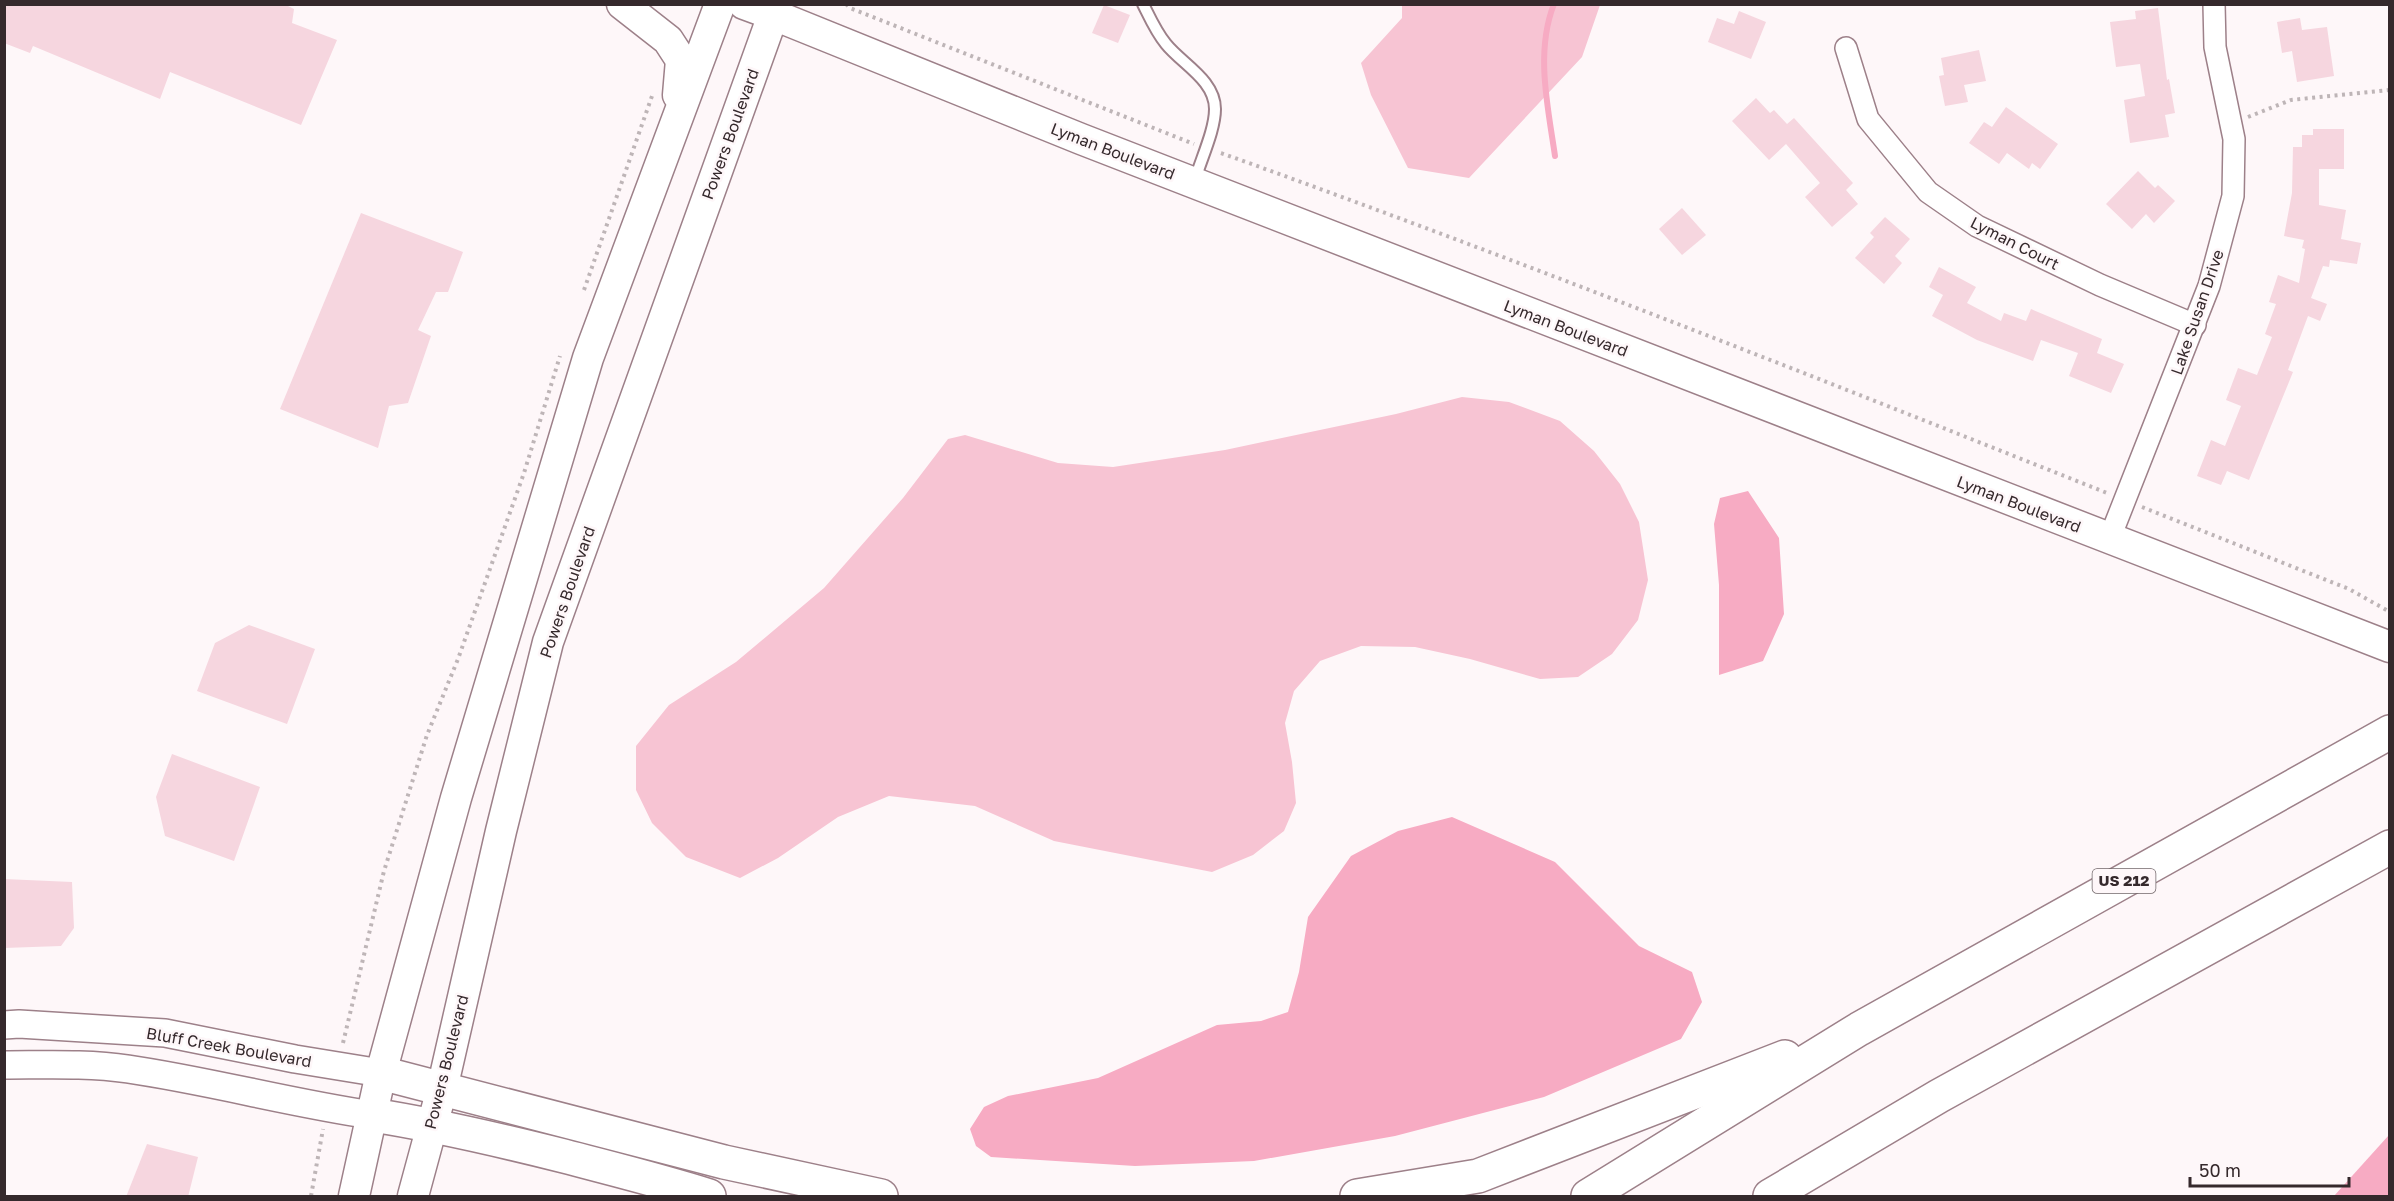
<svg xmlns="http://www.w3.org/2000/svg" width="2394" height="1201" font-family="'Golos Text',sans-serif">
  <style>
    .green { fill: #f7c4d3 }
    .water { fill: #f7abc3 }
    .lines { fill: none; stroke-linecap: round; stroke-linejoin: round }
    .stream { stroke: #f7abc3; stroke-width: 6 }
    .building { fill: #f6d6df }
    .service-casing { stroke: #9d8089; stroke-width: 14 }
    .minor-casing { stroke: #9d8089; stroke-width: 24 }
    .tertiary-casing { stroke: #9d8089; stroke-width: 30 }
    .secondary-casing { stroke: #9d8089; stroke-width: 33 }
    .motorway-casing { stroke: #9d8089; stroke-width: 36 }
    .path { stroke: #beb5b7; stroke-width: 4; stroke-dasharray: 3 4.5; stroke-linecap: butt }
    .service { stroke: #fff; stroke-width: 10 }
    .minor { stroke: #fff; stroke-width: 21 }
    .tertiary { stroke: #fff; stroke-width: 27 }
    .secondary { stroke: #fff; stroke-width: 30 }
    .motorway { stroke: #fff; stroke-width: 33 }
    .labels { text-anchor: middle; stroke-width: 5; stroke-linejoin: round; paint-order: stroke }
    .shield { fill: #fef7f9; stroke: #71676a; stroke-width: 1.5 }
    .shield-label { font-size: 15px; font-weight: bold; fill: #35292c }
    .street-label { font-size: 16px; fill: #35292c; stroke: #fef7f9 }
  </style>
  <rect width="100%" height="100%" fill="#fef7f9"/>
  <g class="green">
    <path d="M1402,5v-1l198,1 -18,52 -113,121 -61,-10 -37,-73 -10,-32 41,-45z"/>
    <path d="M1462,397l47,5 51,19 34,30 26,33 19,38 9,58 -10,40 -26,34 -34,23 -38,2 -70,-20 -55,-12 -54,-1 -41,15 -26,30 -9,32 7,39 4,41 -12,28 -31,24 -41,17 -158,-31 -79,-35 -86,-10 -51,21 -60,41 -38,20 -54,-21 -34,-34 -16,-33v-44l33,-41 67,-43 88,-74 79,-90 45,-59 17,-4 93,28 55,4 112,-17 171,-36z"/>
  </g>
  <g class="water">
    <path d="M1748,491l31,47 5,76 -21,47 -44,14v-90l-5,-61 6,-26z"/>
    <path d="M1452,817l103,45 84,84 53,26 10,30 -21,37 -137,58 -149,39 -141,25 -119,5 -144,-9 -15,-11 -6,-17 14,-22 24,-11 90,-18 119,-53 44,-4 27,-9 11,-40 9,-55 43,-61 47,-25z"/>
    <path d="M2389,1135v61h-55z"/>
  </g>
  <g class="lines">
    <path class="stream" d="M1554,4c-19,48 -6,103 1,152"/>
  </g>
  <g class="building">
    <path d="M4,4h280l10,5 -2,14 45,17 -36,85 -131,-53 -10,27 -127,-53 -3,7 -26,-10z"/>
    <path d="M1104,5l26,10 -12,28 -26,-10z"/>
    <path d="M2158,8l9,72 2,-1 6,34 -10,2 4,22 -39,6 -6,-43 21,-4 -5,-32 -24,3 -6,-45 26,-3 -1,-8z"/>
    <path d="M1739,11l27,11 -15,37 -43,-17 9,-24 17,6z"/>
    <path d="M2300,18l2,12 25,-3 7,49 -37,6 -5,-31 -10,2 -5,-31z"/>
    <path d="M1979,50l7,31 -22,4 4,17 -23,4 -6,-30 5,-1 -3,-17z"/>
    <path d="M1756,98l14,15 4,-3 13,14 7,-6 59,65 -7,7 12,14 -26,23 -27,-30 15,-14 -34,-39 -17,16 -37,-39z"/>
    <path d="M2006,107l52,37 -18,25 -8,-6 -3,6 -22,-16 -8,11 -30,-21 15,-21 8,5z"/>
    <path d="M2313,129h31v40h-25v36l27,5 -5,29 20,4 -4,21 -27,-4 -1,7 -6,-1 -12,32 16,6 -7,17 -12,-5 -20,54 5,2 -44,108 -22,-9 -6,14 -24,-9 14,-36 14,6 16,-40 -15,-6 12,-32 19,7 15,-38 -7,-3 11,-30 -7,-2 9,-27 21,8 6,-34 -3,-1 2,-8 -20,-4 8,-43 1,-46h9v-12h11z"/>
    <path d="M2138,171l17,17 3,-3 17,16 -21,22 -8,-9 -14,15 -26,-25z"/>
    <path d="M1682,208l24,27 -24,20 -23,-26z"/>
    <path d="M361,213l102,39 -15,40h-12l-18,38 13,6 -23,67 -19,3 -11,42 -98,-39z"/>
    <path d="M1885,217l25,22 -15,17 7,7 -18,21 -29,-26 19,-21 -4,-4z"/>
    <path d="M1939,267l37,20 -9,16 34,18 3,-8 22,8 5,-12 71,30 -5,14 27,11 -13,29 -42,-17 9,-23 -37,-13 -8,21 -56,-21 -45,-24 11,-21 -14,-8z"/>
    <path d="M249,625l66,24 -28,75 -90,-33 18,-48z"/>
    <path d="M172,754l88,33 -26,74 -69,-25 -9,-39z"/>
    <path d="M4,879l68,3 2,46 -13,18 -57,2z"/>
    <path d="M147,1144l51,13 -10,40h-62z"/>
  </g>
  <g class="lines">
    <g class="service-casing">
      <path id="service" d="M1143,4c7,14 13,28 23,40 16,20 49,36 49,65 0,21 -14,50 -20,71"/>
    </g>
    <g class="minor-casing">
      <g id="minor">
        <path d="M1846,48l22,71 60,73 49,34 123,59 95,40"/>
        <path d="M2109,540l100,-254 24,-90 1,-57 -19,-92 -1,-43"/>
      </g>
    </g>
    <g class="tertiary-casing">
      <g id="tertiary">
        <path d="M4,1025l15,-1 146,9 130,26 86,14"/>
        <path d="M4,1065c41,0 84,-2 124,4 82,12 162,34 244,46"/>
      </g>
    </g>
    <g class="secondary-casing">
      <g id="secondary">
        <path d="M622,4l46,36 13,20 -3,35"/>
        <path d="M744,4l30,11 307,124 1309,508"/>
        <path d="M354,1196l27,-123 75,-275 132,-440 132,-354"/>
        <path d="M413,1196l29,-107 59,-258 47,-189 229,-638"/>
      </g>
    </g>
    <g class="motorway-casing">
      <g id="motorway">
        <path d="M381,1073l343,89 157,34"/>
        <path d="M372,1115c65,10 128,25 192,41 49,13 98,25 145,40"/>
        <path d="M1357,1196l121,-20 307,-119"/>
        <path d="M1588,1196l271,-167 531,-297"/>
        <path d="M1770,1196l169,-100 451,-249"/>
      </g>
    </g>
    <g class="path">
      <path d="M846,4l4,4 344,136"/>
      <path d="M2248,117l43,-17 99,-10"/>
      <path d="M1221,153c298,107 592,223 886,340"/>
      <path d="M584,290l68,-194"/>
      <path d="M2142,507l207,82 41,23"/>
      <path d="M343,1043l41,-172 43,-136 31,-76 66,-186 36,-117"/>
      <path d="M311,1196l12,-67"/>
    </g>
    <use href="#service" class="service"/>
    <use href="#minor" class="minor"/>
    <use href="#tertiary" class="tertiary"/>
    <use href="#secondary" class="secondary"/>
    <use href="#motorway" class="motorway"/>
  </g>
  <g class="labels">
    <rect class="shield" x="2092.5" y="869" width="63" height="24" rx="4.5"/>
    <g class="shield-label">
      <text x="2124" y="886">US 212</text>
    </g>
    <g class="street-label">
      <text transform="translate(730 134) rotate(-70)" y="6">Powers Boulevard</text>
      <text transform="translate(1113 151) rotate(21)" y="6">Lyman Boulevard</text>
      <text transform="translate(2015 243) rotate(27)" y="6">Lyman Court</text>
      <text transform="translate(2197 312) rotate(-71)" y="6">Lake Susan Drive</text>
      <text transform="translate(1566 328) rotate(21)" y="6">Lyman Boulevard</text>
      <text transform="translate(2019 504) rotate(21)" y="6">Lyman Boulevard</text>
      <text transform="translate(567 592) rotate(-71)" y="6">Powers Boulevard</text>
      <text transform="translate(229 1047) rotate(10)" y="6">Bluff Creek Boulevard</text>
      <text transform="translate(446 1062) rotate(-76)" y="6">Powers Boulevard</text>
    </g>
  </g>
  <rect width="2394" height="1201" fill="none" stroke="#35292c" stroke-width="12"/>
  <path d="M2190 1177v9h159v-9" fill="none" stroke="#35292c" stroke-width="3"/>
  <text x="2199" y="1177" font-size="18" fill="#35292c" stroke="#fef7f9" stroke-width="4.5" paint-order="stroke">50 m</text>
</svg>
